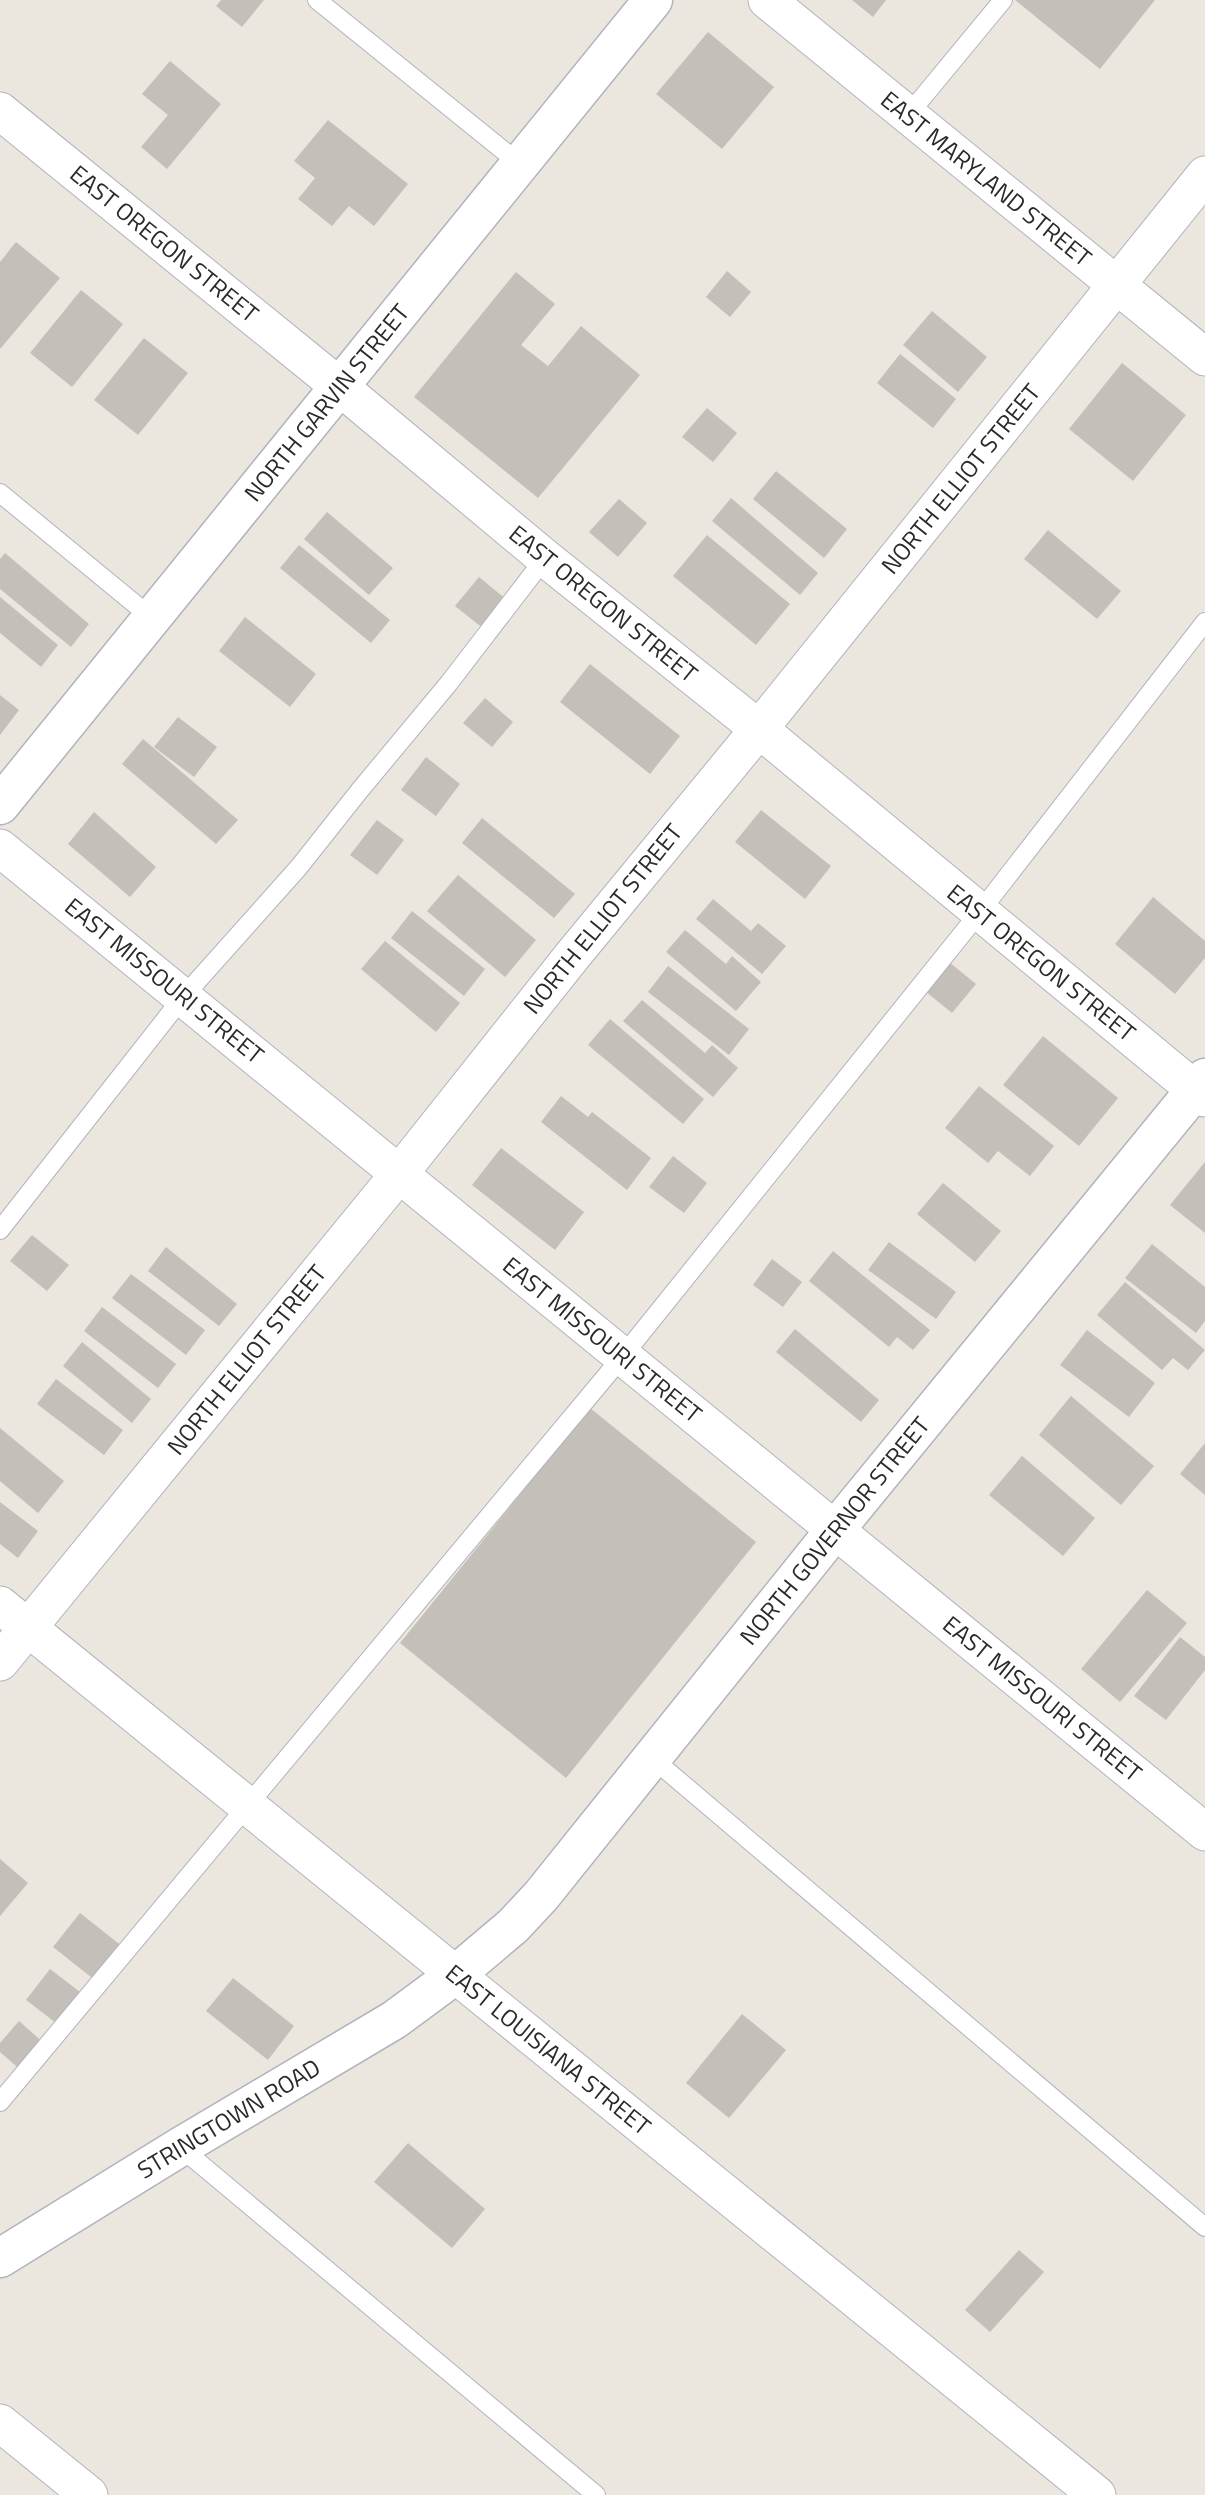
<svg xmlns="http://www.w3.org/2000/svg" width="1205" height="2495" font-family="'Titillium Web',sans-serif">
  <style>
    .building { fill: #c4c0b9 }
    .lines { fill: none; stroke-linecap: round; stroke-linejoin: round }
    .lane-casing { stroke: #b1b3bd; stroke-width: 20 }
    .street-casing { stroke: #b1b3bd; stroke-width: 39 }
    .secondary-casing { stroke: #b1b3bd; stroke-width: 41 }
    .lane { stroke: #fff; stroke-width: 18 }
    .street { stroke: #fff; stroke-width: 37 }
    .secondary { stroke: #fff; stroke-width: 38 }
    .labels { text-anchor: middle; stroke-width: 5; stroke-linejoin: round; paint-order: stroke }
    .street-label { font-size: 24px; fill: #2a2a2a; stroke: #fff }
  </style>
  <rect width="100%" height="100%" fill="#ebe6de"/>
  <g class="building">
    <path d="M221,0h43l-22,27 -26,-21z"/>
    <path d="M852,0h34l-13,17z"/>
    <path d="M1015,0h140l-55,69z"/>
    <path d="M708,32l66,55 -52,62 -66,-55z"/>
    <path d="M170,61l51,43 -54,65 -26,-22 27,-32 -26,-21z"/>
    <path d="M328,120l80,64 -34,42 -25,-20 -17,20 -34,-27 17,-21 -21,-17z"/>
    <path d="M16,242l44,36 -60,71v-87z"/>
    <path d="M727,271l24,21 -21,25 -24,-20z"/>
    <path d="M516,272l39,32 -34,41 27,21 33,-40 59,49 -102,123 -124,-101z"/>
    <path d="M81,290l42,34 -51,63 -42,-34z"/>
    <path d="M932,311l55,46 -29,35 -55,-47z"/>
    <path d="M144,338l44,35 -50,62 -44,-35z"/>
    <path d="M900,354l56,45 -23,29 -56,-45z"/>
    <path d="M1122,363l64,52 -53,66 -64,-52z"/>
    <path d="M707,408l30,25 -24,29 -31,-25z"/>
    <path d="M776,471l71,58 -23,29 -71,-59z"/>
    <path d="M731,498l87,75 -18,22 -88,-74z"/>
    <path d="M619,499l28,24 -29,34 -29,-25z"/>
    <path d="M327,512l66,56 -24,27 -65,-56z"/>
    <path d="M1048,530l73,61 -24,28 -73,-60z"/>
    <path d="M707,535l83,69 -34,41 -83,-69z"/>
    <path d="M299,545l91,75 -19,23 -91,-75z"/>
    <path d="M5,553l84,71 -18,23 -71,-58v-30z"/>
    <path d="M479,577l28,23 -23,29 -29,-23z"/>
    <path d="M0,597l58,48 -17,22 -41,-34z"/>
    <path d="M245,617l71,57 -26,33 -71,-56z"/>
    <path d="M590,664l90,72 -30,38 -90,-72z"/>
    <path d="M0,695l19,15 -19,25z"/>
    <path d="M485,698l28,24 -21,25 -29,-24z"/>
    <path d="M178,717l39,30 -23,30 -40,-30z"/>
    <path d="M143,739l95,81 -22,24 -94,-80z"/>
    <path d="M426,757l34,27 -24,32 -35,-26z"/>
    <path d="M761,810l70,56 -26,33 -70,-57z"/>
    <path d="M94,812l62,55 -26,30 -62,-53z"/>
    <path d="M482,818l93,76 -21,24 -92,-75z"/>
    <path d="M377,820l27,20 -27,35 -27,-20z"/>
    <path d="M458,875l78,65 -31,37 -78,-66z"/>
    <path d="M1153,897l52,44v17l-30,36 -60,-50z"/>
    <path d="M713,899l38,32 7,-8 28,23 -24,28 -66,-55z"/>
    <path d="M412,911l73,58 -21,27 -73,-58z"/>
    <path d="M685,930l41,34 6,-8 29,26 -25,29 -70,-59z"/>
    <path d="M385,941l75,62 -24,29 -75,-63z"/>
    <path d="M949,962l27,22 -24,29 -27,-22z"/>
    <path d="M668,966l81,63 -20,26 -81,-63z"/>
    <path d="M642,1000l63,53 7,-8 26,23 -25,29 -90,-76z"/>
    <path d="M610,1019l94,80 -21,25 -95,-79z"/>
    <path d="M1043,1036l75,62 -39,48 -76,-61z"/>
    <path d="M979,1086l75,60 -24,30 -32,-25 -10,12 -43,-35z"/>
    <path d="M561,1096l27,21 4,-5 59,46 -24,32 -86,-68z"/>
    <path d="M501,1148l83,64 -29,38 -83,-65z"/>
    <path d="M673,1156l34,27 -23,30 -35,-26z"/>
    <path d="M1205,1162v71l-35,-28z"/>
    <path d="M943,1183l58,48 -26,31 -58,-48z"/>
    <path d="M32,1235l37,30 -22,26 -37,-30z"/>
    <path d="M889,1242l67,50 -20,27 -68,-49z"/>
    <path d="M1152,1244l53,43v34l-9,12 -71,-55z"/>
    <path d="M166,1247l71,57 -18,22 -71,-55z"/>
    <path d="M833,1251l97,79 -17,20 -16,-13 -8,10 -80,-66z"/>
    <path d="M772,1259l30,23 -19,25 -30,-22z"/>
    <path d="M131,1274l74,56 -19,25 -74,-57z"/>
    <path d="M1125,1282l80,68 -17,20 -15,-12 -11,12 -65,-55z"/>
    <path d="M102,1307l74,57 -18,24 -74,-57z"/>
    <path d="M795,1329l84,71 -18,22 -85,-70z"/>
    <path d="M1087,1330l68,53 -26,34 -69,-52z"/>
    <path d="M82,1342l69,57 -19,24 -69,-57z"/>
    <path d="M56,1379l67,51 -19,25 -67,-51z"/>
    <path d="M1071,1396l83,70 -33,39 -82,-70z"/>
    <path d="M590,1408l166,134 -190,236 -166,-135z"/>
    <path d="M0,1428l64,53 -26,32 -38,-32z"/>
    <path d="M1205,1443v52l-25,-21z"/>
    <path d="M1022,1456l73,62 -32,38 -74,-61z"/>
    <path d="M0,1502l38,29 -20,27 -18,-14z"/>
    <path d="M1147,1590l40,33 -67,79 -39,-33z"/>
    <path d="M1180,1637l25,20v13l-39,50 -32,-24z"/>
    <path d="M0,1859l28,24 -28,33z"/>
    <path d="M80,1913l43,34 -27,34 -43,-34z"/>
    <path d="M50,1969l34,26 -24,31 -34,-26z"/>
    <path d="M233,1978l61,48 -26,34 -62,-49z"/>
    <path d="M742,2014l44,36 -57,68 -43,-35z"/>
    <path d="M19,2021l27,24 -23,27 -23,-20v-9z"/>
    <path d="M408,2143l77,66 -33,39 -78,-66z"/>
    <path d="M1019,2250l25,22 -54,60 -25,-22z"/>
  </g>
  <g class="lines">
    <g class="lane-casing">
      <g id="lane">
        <path d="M317,0l203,164"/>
        <path d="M908,115l95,-115"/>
        <path d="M0,493l152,125"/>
        <path d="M0,1230l183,-233 116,-130 61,-77 89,-107 96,-125"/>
        <path d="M652,1758l553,469"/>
        <path d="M0,2102l622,-745 357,-444 226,-291"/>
        <path d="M180,2147l416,348"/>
      </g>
    </g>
    <g class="street-casing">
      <g id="street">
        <path d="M767,0l438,357"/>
        <path d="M0,111l340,276 205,171 214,171 446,369"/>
        <path d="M0,848l1205,984"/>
        <path d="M0,1605l1097,890"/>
        <path d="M0,1662l399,-488 174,-219 186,-226 446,-554"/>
        <path d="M0,2423l89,72"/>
      </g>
    </g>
    <g class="secondary-casing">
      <g id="secondary">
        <path d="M0,805l653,-805"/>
        <path d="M0,2258l180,-111 214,-127 61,-45 58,-49 28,-30 294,-366 370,-452"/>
      </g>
    </g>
    <use href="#lane" class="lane"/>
    <use href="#street" class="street"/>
    <use href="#secondary" class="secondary"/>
  </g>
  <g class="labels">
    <g class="street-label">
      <text transform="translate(986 179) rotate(39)" y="8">EAST MARYLAND STREET</text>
      <text transform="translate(164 244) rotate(39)" y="8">EAST OREGON STREET</text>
      <text transform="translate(327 403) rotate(-51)" y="8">NORTH GARVIN STREET</text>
      <text transform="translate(961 479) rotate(-51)" y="8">NORTH ELLIOT STREET</text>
      <text transform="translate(603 604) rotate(39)" y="8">EAST OREGON STREET</text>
      <text transform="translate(603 919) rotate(-51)" y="8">NORTH ELLIOT STREET</text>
      <text transform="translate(1041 963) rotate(39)" y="8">EAST OREGON STREET</text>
      <text transform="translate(164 981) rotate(39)" y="8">EAST MISSOURI STREET</text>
      <text transform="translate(602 1340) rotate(39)" y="8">EAST MISSOURI STREET</text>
      <text transform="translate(247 1360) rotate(-51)" y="8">NORTH ELLIOT STREET</text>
      <text transform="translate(835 1531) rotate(-51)" y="8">NORTH GOVERNOR STREET</text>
      <text transform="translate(1042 1699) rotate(39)" y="8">EAST MISSOURI STREET</text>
      <text transform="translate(548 2050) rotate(39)" y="8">EAST LOUISIANA STREET</text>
      <text transform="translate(229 2119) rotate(-31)" y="8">STRINGTOWN ROAD</text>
    </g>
  </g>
</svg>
